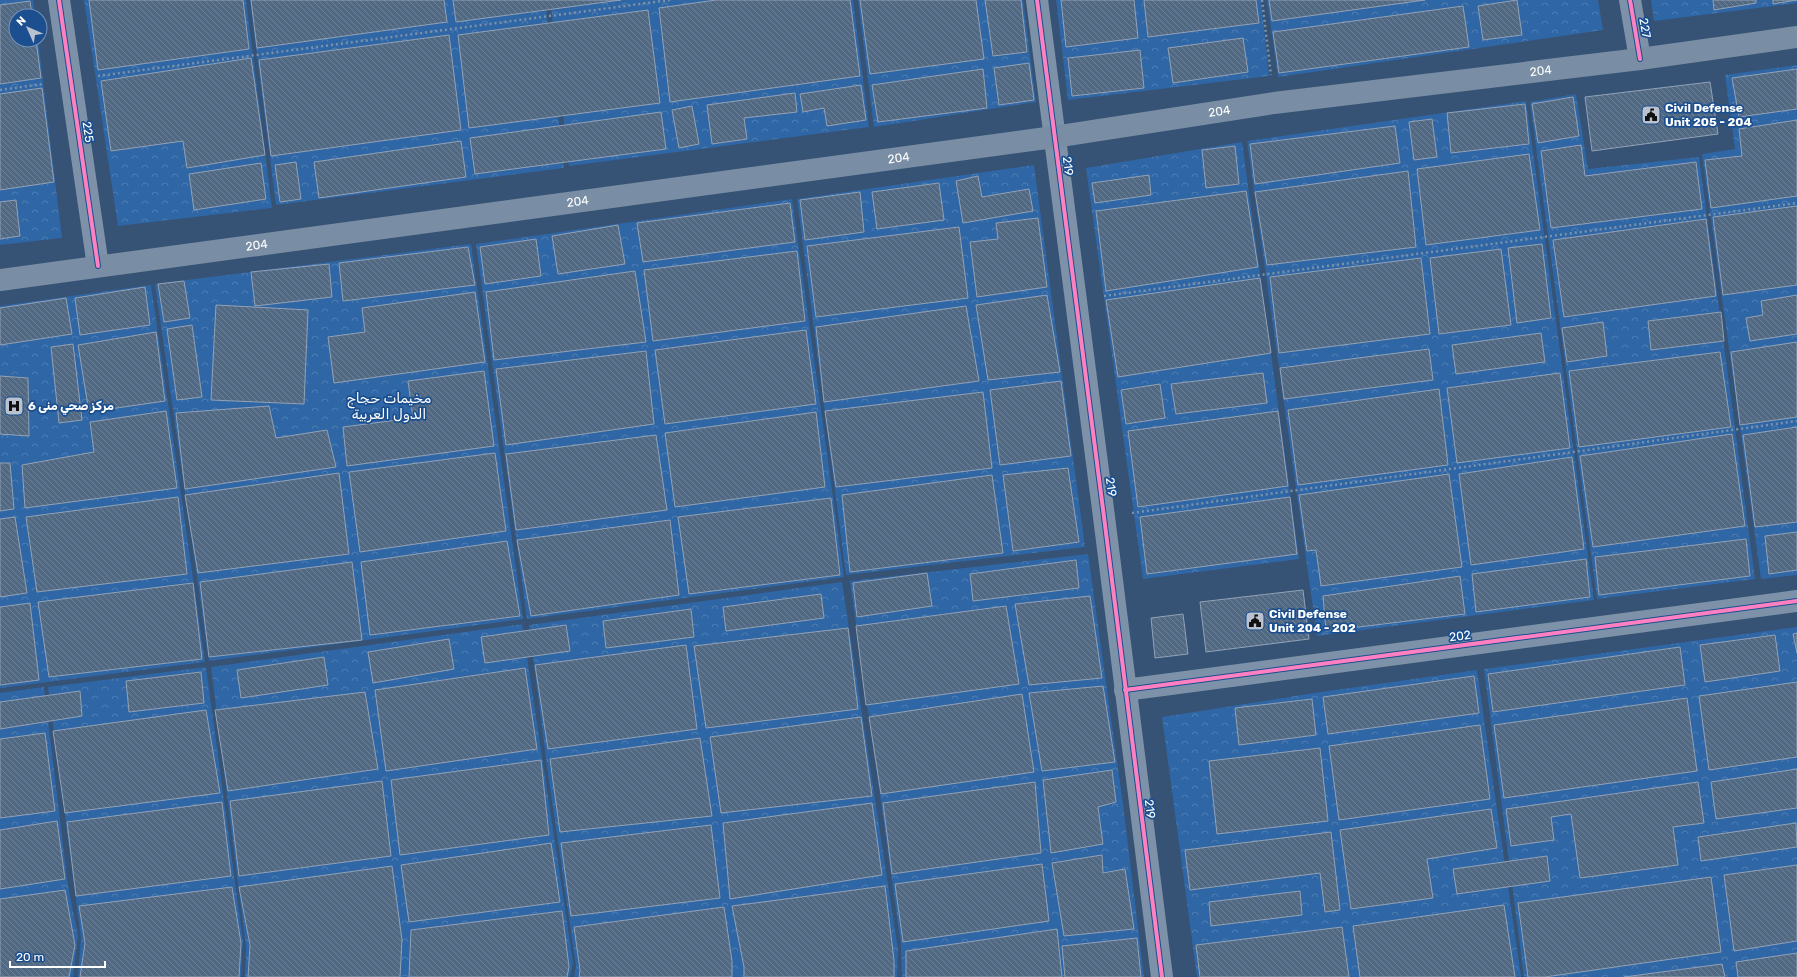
<svg xmlns="http://www.w3.org/2000/svg" width="1797" height="977" font-family="Rubik,'Noto Sans Arabic',sans-serif">
  <style>
    .park { fill: url(#park-crowns) }
    .building { fill: url(#building-back-hatch); stroke: #92a2b6 }
    .lines { fill: none; stroke-linecap: round; stroke-linejoin: round }
    .path { stroke: #7d92a8; stroke-width: 2.5; stroke-dasharray: 2 3; stroke-linecap: butt }
    .minor { stroke: #7d92a8; stroke-width: 22 }
    .secondary { stroke: #798da4; stroke-width: 22 }
    .cycleway-casing { stroke: #1b4f8f; stroke-width: 6 }
    .cycleway { stroke: #ff80c0; stroke-width: 4 }
    .labels { text-anchor: middle; stroke-width: 3.5; stroke-linejoin: round; paint-order: stroke }
    .street-label { font-size: 12px; fill: #fff; stroke: #1b4f8f }
    .poi-label { font-size: 12px; font-weight: bold; fill: #fff; stroke: #1b4f8f; text-anchor: start }
    .quarter-label { font-size: 14px; fill: #fff; stroke: #1b4f8f }
  </style>
  <defs>
    <pattern id="park-crowns" width="20" height="18" patternUnits="userSpaceOnUse"><rect width="20" height="18" fill="#2f66a5"/><path d="M2 6a3 3 0 1 1 6 0M12 15a3 3 0 1 1 6 0" fill="none" stroke="#4e7db2"/></pattern>
    <pattern id="building-back-hatch" width="6" height="6" patternUnits="userSpaceOnUse"><rect width="6" height="6" fill="#526984"/><path d="M-1 5l2 2M0 0l6 6M5-1l2 2" fill="none" stroke="#6c8096"/></pattern>
  </defs>
  <rect width="100%" height="100%" fill="#365274"/>
  <g class="park">
    <path d="M0,0h33l2,16h-19v24h22l24,198 -62,7z"/>
    <path d="M84,0h162l26,208 -154,18z"/>
    <path d="M250,0h295l19,168 -288,37z"/>
    <path d="M550,0h303l16,127 -300,39z"/>
    <path d="M858,0h165l13,102 -162,25z"/>
    <path d="M1056,0h205l8,76 -201,24z"/>
    <path d="M1267,0h331l5,30 -325,47z"/>
    <path d="M1651,0h146v3l-143,18z"/>
    <path d="M1797,65v510l-36,4 -59,-425 33,-5 -10,-74z"/>
    <path d="M1576,94l12,75 111,-12 56,422 -158,20 -67,-497z"/>
    <path d="M1526,101l68,499 -277,36 -70,-495z"/>
    <path d="M1242,142l57,417 -156,20 -57,-411z"/>
    <path d="M1034,165l51,382 -239,28 -49,-376z"/>
    <path d="M792,199l52,378 -317,42 -51,-375z"/>
    <path d="M471,244l52,375 -314,42 -54,-377z"/>
    <path d="M151,285l54,377 -205,26v-382z"/>
    <path d="M1088,554l35,250 21,173h-242l-1,-32 -51,-364z"/>
    <path d="M842,582l56,368 -1,27h-323l2,-11 -29,-200 -18,-141z"/>
    <path d="M522,624l51,338 -3,15h-325l1,-30 -35,-280z"/>
    <path d="M1797,627v350h-273l-40,-308z"/>
    <path d="M206,667l37,274 -2,36h-163l3,-40 -33,-250z"/>
    <path d="M1477,670l44,307h-324l-35,-260 152,-24z"/>
    <path d="M44,687l24,199 10,50 -5,41h-73v-284z"/>
  </g>
  <g class="building">
    <path d="M89,0h154l6,49 -151,21z"/>
    <path d="M251,0h193l3,22 -190,26z"/>
    <path d="M453,0h168l-165,22z"/>
    <path d="M716,0h134l10,76 -190,26 -11,-94z"/>
    <path d="M860,0h116l8,59 -114,15z"/>
    <path d="M985,0h36l6,52 -34,4z"/>
    <path d="M1061,0h73l4,38 -72,9z"/>
    <path d="M1144,0h112l3,23 -111,14z"/>
    <path d="M1269,0h156l-153,21z"/>
    <path d="M1517,0l5,35 -39,5 -5,-34z"/>
    <path d="M1713,0h43v3l-42,7z"/>
    <path d="M1773,0h24l-24,4z"/>
    <path d="M30,1l2,15h-16v24h20l5,38 -41,6v-79z"/>
    <path d="M1463,6l6,41 -190,26 -6,-41z"/>
    <path d="M648,10l12,93 -191,25 -11,-93z"/>
    <path d="M449,35l12,95 -190,26 -12,-96z"/>
    <path d="M1243,38l5,34 -75,11 -5,-35z"/>
    <path d="M1140,50l4,38 -72,8 -4,-38z"/>
    <path d="M251,58l14,97 -78,13 -4,-27 -72,10 -10,-70z"/>
    <path d="M1029,63l5,37 -35,5 -5,-37z"/>
    <path d="M983,69l4,39 -109,14 -6,-37z"/>
    <path d="M1797,69v40l-58,8 -7,-39z"/>
    <path d="M1710,82l8,52 -126,17 -7,-54z"/>
    <path d="M861,85l5,35 -39,6 -3,-18 -21,4 -3,-18z"/>
    <path d="M42,88l12,94 -54,8v-96z"/>
    <path d="M795,93l2,19 -53,6 3,21 -35,5 -5,-39z"/>
    <path d="M1573,97l6,39 -41,7 -6,-39z"/>
    <path d="M1525,104l4,40 -78,9 -4,-40z"/>
    <path d="M692,106l7,38 -20,4 -7,-38z"/>
    <path d="M661,112l5,37 -191,25 -5,-36z"/>
    <path d="M1432,119l5,38 -23,3 -5,-38z"/>
    <path d="M1797,120v76l-86,12 -6,-48 37,-4 -3,-27z"/>
    <path d="M1395,126l5,37 -145,21 -5,-40z"/>
    <path d="M461,141l5,36 -147,21 -5,-36z"/>
    <path d="M1581,145l4,31 111,-14 6,47 -151,19 -10,-77z"/>
    <path d="M1235,146l4,38 -33,4 -4,-38z"/>
    <path d="M1529,154l11,76 -114,15 -9,-76z"/>
    <path d="M296,162l5,37 -21,3 -5,-37z"/>
    <path d="M261,163l5,36 -72,11 -5,-36z"/>
    <path d="M1408,171l8,76 -149,18 -12,-73z"/>
    <path d="M1149,175l2,20 -56,8 -3,-20z"/>
    <path d="M978,176l4,21 47,-8 4,22 -70,12 -7,-42z"/>
    <path d="M939,183l5,37 -67,9 -5,-37z"/>
    <path d="M1246,191l12,76 -152,24 -10,-80z"/>
    <path d="M860,192l4,40 -59,8 -5,-40z"/>
    <path d="M16,200l4,36 -20,3v-37z"/>
    <path d="M790,203l5,39 -152,20 -6,-39z"/>
    <path d="M1797,206v79l-74,10 -10,-78z"/>
    <path d="M1038,218l9,69 -70,10 -7,-55 28,-3 -2,-16z"/>
    <path d="M1706,219l10,77 -152,21 -11,-77z"/>
    <path d="M618,225l7,39 -67,10 -6,-38z"/>
    <path d="M959,227l9,71 -152,19 -9,-71z"/>
    <path d="M536,239l5,37 -56,8 -5,-37z"/>
    <path d="M1542,244l9,74 -34,5 -9,-75z"/>
    <path d="M468,247l7,38 -132,16 -4,-38z"/>
    <path d="M1501,249l10,76 -72,9 -9,-76z"/>
    <path d="M797,251l8,70 -152,20 -9,-71z"/>
    <path d="M1421,258l9,76 -151,19 -9,-76z"/>
    <path d="M329,264l3,33 -77,9 -4,-34z"/>
    <path d="M635,271l11,71 -152,18 -8,-68z"/>
    <path d="M1260,278l11,75 -153,24 -12,-77z"/>
    <path d="M184,281l6,37 -26,4 -6,-38z"/>
    <path d="M145,287l5,38 -70,10 -5,-37z"/>
    <path d="M475,292l10,70 -151,21 -6,-46 37,-5 -3,-24z"/>
    <path d="M1047,295l13,77 -72,8 -12,-75z"/>
    <path d="M1797,295v39l-47,7 -4,-23 17,-3 -2,-14z"/>
    <path d="M66,298l6,36 -72,11v-37z"/>
    <path d="M216,305l92,5 -4,94 -93,-4z"/>
    <path d="M966,306l13,75 -155,21 -8,-75z"/>
    <path d="M1721,312l3,29 -73,9 -3,-29z"/>
    <path d="M1603,322l4,34 -40,6 -5,-34z"/>
    <path d="M192,325l10,72 -25,3 -10,-71z"/>
    <path d="M806,330l10,74 -151,20 -10,-74z"/>
    <path d="M156,332l9,69 -76,11 -11,-67z"/>
    <path d="M1541,333l4,29 -89,12 -4,-29z"/>
    <path d="M1797,342v75l-57,8 -9,-73z"/>
    <path d="M73,344l9,76 -23,3 -8,-76z"/>
    <path d="M1429,349l4,31 -149,19 -4,-31z"/>
    <path d="M646,351l8,73 -148,21 -10,-76z"/>
    <path d="M1720,352l11,75 -152,20 -10,-76z"/>
    <path d="M484,371l10,75 -147,20 -4,-39 70,-9 -5,-37z"/>
    <path d="M1263,373l4,30 -91,11 -5,-30z"/>
    <path d="M1560,373l10,75 -113,15 -10,-75z"/>
    <path d="M0,376l28,2 1,58 -29,-2z"/>
    <path d="M1061,381l10,75 -71,9 -10,-75z"/>
    <path d="M1160,384l5,34 -39,6 -5,-34z"/>
    <path d="M1439,389l9,76 -150,20 -10,-75z"/>
    <path d="M983,392l9,76 -156,19 -11,-76z"/>
    <path d="M269,406l7,32 51,-8 9,37 -151,22 -9,-76z"/>
    <path d="M166,411l11,77 -152,20 -3,-43 72,-13 -4,-30z"/>
    <path d="M1278,411l10,75 -150,21 -10,-76z"/>
    <path d="M816,412l9,75 -150,20 -10,-74z"/>
    <path d="M1797,427v95l-42,5 -12,-92z"/>
    <path d="M1732,434l13,92 -152,21 -13,-91z"/>
    <path d="M656,435l11,75 -151,20 -10,-76z"/>
    <path d="M495,453l11,78 -146,21 -11,-80z"/>
    <path d="M1572,457l12,92 -113,16 -12,-91z"/>
    <path d="M0,463h10l4,46 -14,2z"/>
    <path d="M1068,468l11,74 -66,9 -10,-76z"/>
    <path d="M339,473l10,81 -151,19 -13,-78z"/>
    <path d="M1449,474l13,93 -141,19 -5,-36 -9,1 -8,-56z"/>
    <path d="M992,475l11,78 -153,19 -8,-77z"/>
    <path d="M178,497l9,77 -150,18 -11,-75z"/>
    <path d="M1290,497l7,57 -150,20 -7,-57z"/>
    <path d="M831,498l9,77 -151,19 -11,-77z"/>
    <path d="M15,517l12,76 -27,4v-78z"/>
    <path d="M670,520l9,75 -148,21 -14,-76z"/>
    <path d="M1797,532v38l-28,4 -4,-38z"/>
    <path d="M1746,539l4,37 -151,19 -4,-38z"/>
    <path d="M507,541l13,75 -150,19 -9,-73z"/>
    <path d="M1586,559l4,38 -114,15 -4,-38z"/>
    <path d="M1076,560l3,28 -106,13 -3,-27z"/>
    <path d="M352,562l10,78 -153,17 -9,-75z"/>
    <path d="M927,573l5,33 -75,11 -4,-34z"/>
    <path d="M1460,576l5,38 -139,17 -3,-35z"/>
    <path d="M193,583l9,76 -153,18 -11,-75z"/>
    <path d="M1303,590l6,49 -103,13 -6,-50z"/>
    <path d="M821,594l3,24 -98,13 -3,-24z"/>
    <path d="M1090,596l12,82 -73,7 -14,-81z"/>
    <path d="M30,603l9,77 -39,5v-78z"/>
    <path d="M1006,606l13,78 -153,21 -10,-79z"/>
    <path d="M691,609l3,28 -88,11 -3,-27z"/>
    <path d="M1183,614l5,40 -33,4 -4,-40z"/>
    <path d="M566,625l4,26 -85,12 -4,-26z"/>
    <path d="M848,628l10,81 -152,19 -12,-82z"/>
    <path d="M1797,633v20l-4,-19z"/>
    <path d="M1775,635l5,36 -75,11 -5,-37z"/>
    <path d="M449,639l5,30 -81,14 -5,-31z"/>
    <path d="M686,645l11,84 -149,20 -13,-84z"/>
    <path d="M1680,647l5,38 -192,27 -5,-38z"/>
    <path d="M324,657l4,28 -87,13 -4,-28z"/>
    <path d="M525,668l12,81 -151,22 -11,-81z"/>
    <path d="M201,672l3,31 -75,9 -3,-31z"/>
    <path d="M1474,676l5,37 -151,21 -5,-37z"/>
    <path d="M1797,682v75l-88,13 -10,-74z"/>
    <path d="M1103,686l12,76 -73,9 -13,-78z"/>
    <path d="M80,691l2,25 -82,13v-27z"/>
    <path d="M365,692l13,77 -150,22 -13,-81z"/>
    <path d="M1022,694l12,78 -153,22 -12,-77z"/>
    <path d="M1687,698l10,73 -193,27 -10,-73z"/>
    <path d="M1312,699l4,36 -77,10 -4,-37z"/>
    <path d="M206,710l14,83 -155,20 -12,-82z"/>
    <path d="M861,717l11,79 -151,17 -11,-76z"/>
    <path d="M1480,725l10,74 -151,21 -10,-74z"/>
    <path d="M45,733l10,78 -55,7v-79z"/>
    <path d="M700,738l12,78 -152,16 -10,-73z"/>
    <path d="M1320,748l8,73 -111,13 -8,-73z"/>
    <path d="M541,760l8,75 -149,20 -9,-75z"/>
    <path d="M1797,769v39l-81,11 -5,-37z"/>
    <path d="M1112,770l4,32 -18,5 5,37 -52,9 -8,-73z"/>
    <path d="M382,781l9,75 -152,20 -9,-75z"/>
    <path d="M1035,782l6,71 -149,21 -9,-71z"/>
    <path d="M1698,782l6,41 -31,4 5,38 -98,13 -9,-64 -20,3 3,23 -43,6 -5,-37z"/>
    <path d="M222,802l9,74 -155,20 -9,-74z"/>
    <path d="M872,803l10,72 -152,24 -7,-76z"/>
    <path d="M1491,809l6,39 -70,11 6,39 -82,11 -11,-79z"/>
    <path d="M57,821l8,58 -65,10v-59z"/>
    <path d="M1796,823l1,24 -96,14 -3,-24z"/>
    <path d="M711,825l9,73 -149,18 -10,-73z"/>
    <path d="M1331,832l9,78 -15,2 -5,-39 -130,17 -5,-40z"/>
    <path d="M551,843l9,59 -151,20 -8,-57z"/>
    <path d="M1102,855l1,18 22,-4 9,60 -70,7 -12,-73z"/>
    <path d="M1547,856l3,25 -93,13 -4,-25z"/>
    <path d="M1042,864l7,57 -146,21 -8,-58z"/>
    <path d="M1797,865v76l-63,10 -10,-76z"/>
    <path d="M392,866l10,74 -2,37h-152l2,-32 -11,-58z"/>
    <path d="M1711,877l10,75 -176,25h-17l-10,-74z"/>
    <path d="M885,886l9,74v17h-150v-10l-12,-61z"/>
    <path d="M232,887l9,56 -2,34h-159l5,-34 -6,-37z"/>
    <path d="M65,890l10,55 -6,32h-69v-78z"/>
    <path d="M1300,891l2,24 -91,11 -2,-24z"/>
    <path d="M1504,905l11,72h-155l-7,-51z"/>
    <path d="M724,907l8,54v16h-153l1,-7 -6,-43z"/>
    <path d="M562,911l7,56 -2,10h-158l2,-47z"/>
    <path d="M1342,927l7,50h-149l-4,-32z"/>
    <path d="M1057,929l5,48h-156v-26z"/>
    <path d="M1137,938l4,39h-76l-3,-31z"/>
    <path d="M1797,953v24h-59l-2,-15z"/>
    <path d="M1722,964l3,13h-101z"/>
  </g>
  <g class="lines">
    <g class="path">
      <path d="M1262,0l9,75"/>
      <path d="M98,76l572,-76"/>
      <path d="M0,90l43,-6"/>
      <path d="M1104,296l693,-93"/>
      <path d="M1132,513l665,-92"/>
    </g>
    <g class="minor">
      <path d="M59,0l39,266"/>
      <path d="M1037,0l67,517 58,460"/>
      <path d="M1630,0l10,59"/>
      <path d="M1125,690l672,-89"/>
    </g>
    <path class="secondary" id="s1" d="M0,280l1054,-143 220,-34 366,-44 157,-22"/>
    <g class="cycleway-casing">
      <g id="cycleway">
        <path d="M59,0l39,266"/>
        <path d="M1037,0l67,517 58,460"/>
        <path d="M1630,0l10,59"/>
        <path d="M1125,690l672,-89"/>
      </g>
    </g>
    <use href="#cycleway" class="cycleway"/>
  </g>
  <defs>
    <g id="civic-square" transform="scale(1)"><rect x="-9" y="-9" width="18" height="18" rx="4" fill="#b9c2ce" stroke="#1b4f8f"/><path d="M-.6-6.5H3V-4.5H.6V-3L4-1V1h2V6H-6V1h2V-1L-.6-3ZM-1.2 2.5V6h2.4V2.5Z" fill="#111"/></g>
    <g id="hospital-square" transform="scale(1)"><rect x="-9" y="-9" width="18" height="18" rx="4" fill="#b9c2ce" stroke="#1b4f8f"/><path d="M-5-5h3v3.5h4V-5h3V5h-3V1.5h-4V5h-3Z" fill="#111"/></g>
  </defs>
  <g fill-rule="evenodd">
    <use href="#civic-square" x="1651" y="115"/>
    <use href="#hospital-square" x="14" y="406"/>
    <use href="#civic-square" x="1255" y="621"/>
  </g>
  <g class="labels">
    <g class="street-label">
      <text transform="translate(1645 28) rotate(80)" y="4">227</text>
      <text dy="4" stroke="none"><textPath href="#s1" startOffset="1555">204</textPath></text>
      <text dy="4" stroke="none"><textPath href="#s1" startOffset="1231">204</textPath></text>
      <text transform="translate(88 132) rotate(81)" y="4">225</text>
      <text dy="4" stroke="none"><textPath href="#s1" startOffset="907">204</textPath></text>
      <text transform="translate(1068 166) rotate(83)" y="4">219</text>
      <text dy="4" stroke="none"><textPath href="#s1" startOffset="583">204</textPath></text>
      <text dy="4" stroke="none"><textPath href="#s1" startOffset="259">204</textPath></text>
      <text transform="translate(1111 487) rotate(82)" y="4">219</text>
      <text transform="translate(1460 636) rotate(-7)" y="4">202</text>
      <text transform="translate(1150 809) rotate(83)" y="4">219</text>
    </g>
    <g class="poi-label">
      <text x="1665" y="112">Civil Defense<tspan x="1665" dy="14">Unit 205 - 204</tspan></text>
      <text x="28" y="410">مركز صحي منى 6</text>
      <text x="1269" y="618">Civil Defense<tspan x="1269" dy="14">Unit 204 - 202</tspan></text>
    </g>
    <g class="quarter-label">
      <text x="389" y="403">مخيمات حجاج<tspan x="389" dy="16">الدول العربية</tspan></text>
    </g>
  </g>
  <g transform="translate(28 28) rotate(315)"><circle r="19" fill="#1b4f8f" stroke="#7695bc"/>
  <path d="M0-3L7 15L0 10L-7 15Z" fill="#b9c2ce"/>
  <text y="-6" font-size="11" font-weight="bold" text-anchor="middle" fill="#ffffff">N</text>
  </g>
  <path d="M10 961v6h95v-6" fill="none" stroke="#ffffff" stroke-width="2"/>
  <text x="16" y="961" font-size="12" fill="#ffffff" stroke="#1b4f8f" stroke-width="3" paint-order="stroke">20 m</text>
</svg>
